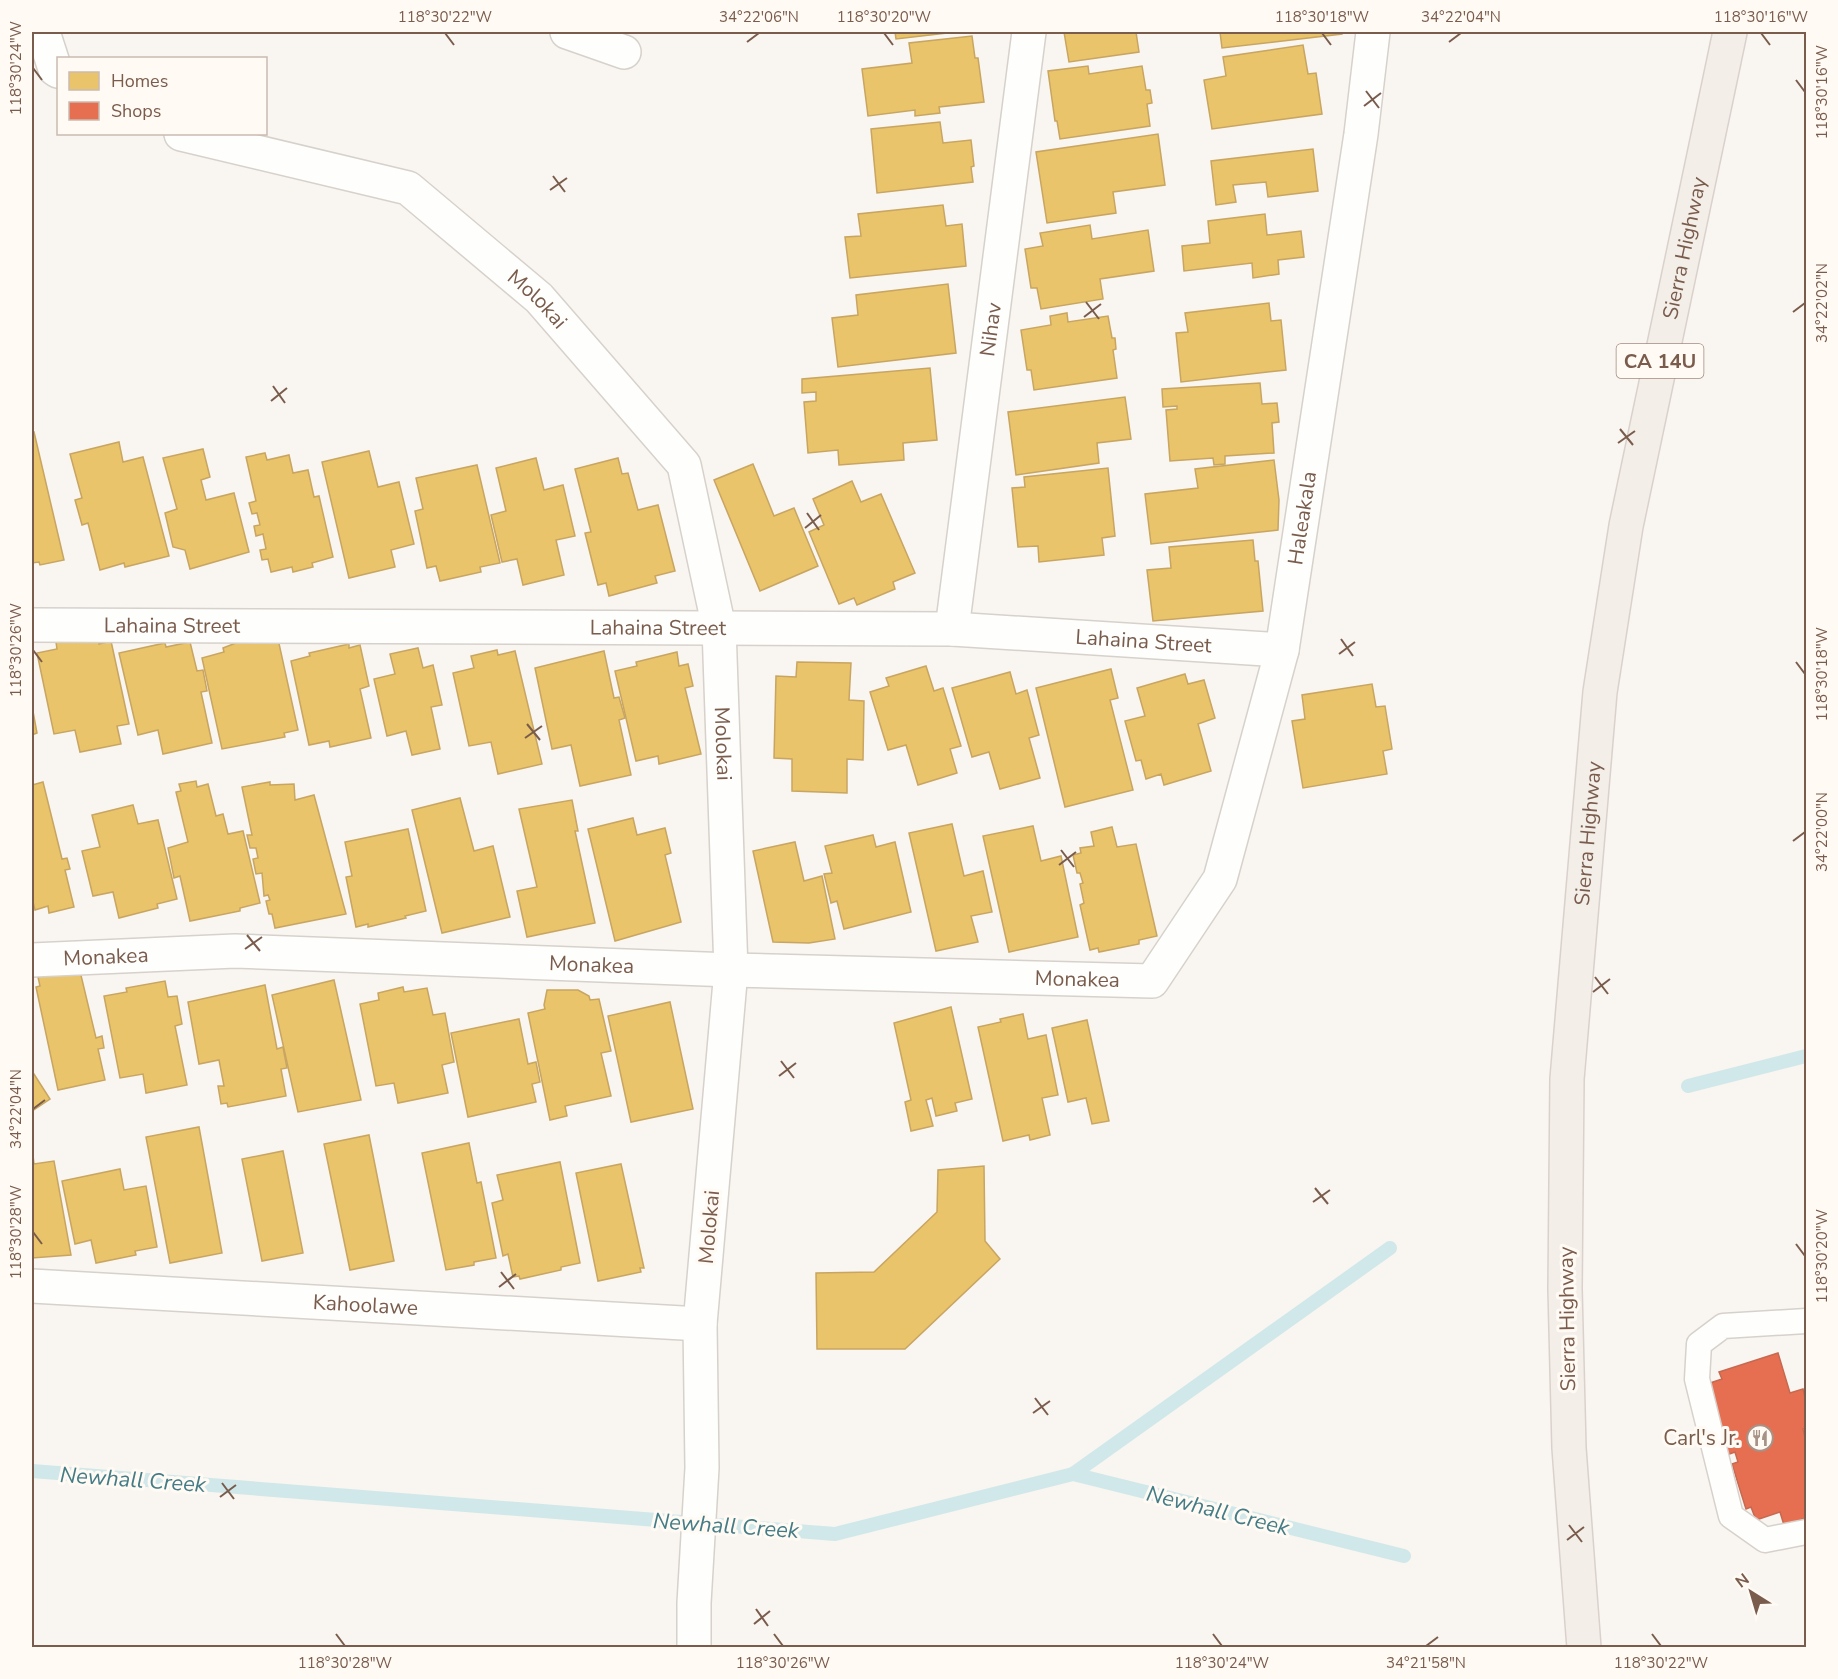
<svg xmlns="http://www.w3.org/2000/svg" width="1838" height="1679" font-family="'Nunito Sans',sans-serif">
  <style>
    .homes { fill: #e9c46a; stroke: #c8a561; stroke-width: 1.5 }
    .shops { fill: #e76f51; stroke: #c66950; stroke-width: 1.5 }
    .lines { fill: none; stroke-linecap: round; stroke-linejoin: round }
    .stream { stroke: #d0e8ea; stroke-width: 14 }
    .lane-casing { stroke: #d7d1cb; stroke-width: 27 }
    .street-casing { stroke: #d7d1cb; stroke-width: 36 }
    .primary-casing { stroke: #dad1cc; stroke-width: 36 }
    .lane { stroke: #fefefd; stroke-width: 24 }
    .street { stroke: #fefefd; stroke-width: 33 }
    .primary { stroke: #f3eee8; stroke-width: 33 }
    .ticks { fill: none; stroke: #7a5c4d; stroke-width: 2 }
    .labels { text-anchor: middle; stroke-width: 6; stroke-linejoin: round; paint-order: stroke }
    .shield { fill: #fffaf3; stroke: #a28b7f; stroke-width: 1.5 }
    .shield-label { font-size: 20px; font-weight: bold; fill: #7a5c4d }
    .street-label { font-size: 21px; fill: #7a5c4d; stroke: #fffaf3 }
    .poi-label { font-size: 21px; fill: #7a5c4d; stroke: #fffaf3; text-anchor: end }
    .water-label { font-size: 22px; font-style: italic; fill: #437c86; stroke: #fffaf3 }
    .neatline { fill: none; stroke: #7a5c4d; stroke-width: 2 }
    .ticks-label { font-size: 15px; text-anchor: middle; fill: #7a5c4d }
  </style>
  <rect width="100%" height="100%" fill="#f9f5f0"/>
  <g class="homes">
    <path d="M895,32h61l-60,7z"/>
    <path d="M1064,32h78h-6l3,20 -70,10z"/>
    <path d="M1220,32h122v2l-120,14z"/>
    <path d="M972,36l3,22h3l6,44 -45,5 1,6 -25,3v-6l-47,6 -6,-47 50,-6 -3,-20z"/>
    <path d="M1303,45l5,29 8,-1 6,41 -110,15 -8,-49 22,-4 -3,-19z"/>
    <path d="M1088,66l1,8 53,-8 4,24h4l2,13 -5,1 3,22 -90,13 -3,-18h-2l-7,-50z"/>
    <path d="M940,122l3,21 28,-3 3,26 -3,1 2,15 -96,11 -6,-64z"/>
    <path d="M1158,134l7,51 -52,7 3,21 -69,10 -11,-71z"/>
    <path d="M1313,149l5,42 -50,6 -2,-15 -33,3 3,17 -20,3 -5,-44z"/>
    <path d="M943,205l3,21 16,-2 4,42 -116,12 -5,-41 16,-1 -3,-22z"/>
    <path d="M1265,214l2,21 34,-4 3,26 -26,3 1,14 -26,4 -1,-15 -68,8 -2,-25 28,-3 -2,-22z"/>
    <path d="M1090,225l2,14 56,-9 6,41 -54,8 3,20 -62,10 -4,-21h-6l-6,-39 18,-3 -3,-13z"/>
    <path d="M948,284l8,69 -118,14 -6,-49 26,-3 -2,-20z"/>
    <path d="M1269,303l2,18 10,-1 5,50 -105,12 -5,-49 12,-1 -3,-19z"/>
    <path d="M1067,313l1,9 40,-6 4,22h3l1,11 -3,1 4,28 -83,12 -3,-20h-4l-6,-40 30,-5 -1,-9z"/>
    <path d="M930,368l7,72 -34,3 1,17 -65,5 -1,-15 -30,3 -4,-51 12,-1v-9l-14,1v-14z"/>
    <path d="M1260,383l2,21 15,-1 2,19 -7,1 2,30 -49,3v8l-11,1 -1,-7 -43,3 -4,-51 11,-1v-3l-14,1 -1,-18z"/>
    <path d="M1125,397l6,42 -34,4 2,20 -83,12 -8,-63z"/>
    <path d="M34,432l30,128 -24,5 -1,-3 -7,1v-130z"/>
    <path d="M119,442l4,20 20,-5 26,99 -44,11 -1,-4 -24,7 -12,-47 -6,2 -7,-25 7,-2 -12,-44z"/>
    <path d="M203,449l7,28 -9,3 5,20 28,-7 15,59 -59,17 -5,-19 -12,-3 -8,-34 12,-4 -14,-51z"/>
    <path d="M369,451l9,36 21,-5 15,62 -23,6 4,17 -46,11 -27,-116z"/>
    <path d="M265,453l2,7 22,-5 4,18 15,-3 6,27 5,-1 14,61 -21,6 1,4 -20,5 -1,-5 -21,5 -3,-13 -6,1 -2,-10 6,-1 -3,-15 -7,2 -2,-10 6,-1 -3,-12 -5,1 -3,-11 7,-2 -10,-44z"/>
    <path d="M536,458l8,32 19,-5 12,51 -19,4 8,35 -41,10 -6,-26 -15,3 -11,-47 15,-4 -10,-43z"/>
    <path d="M618,458l4,16 6,-1 10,37 20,-5 17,66 -20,5 2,7 -48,13 -3,-13 -8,2 -13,-52 6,-1 -16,-63z"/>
    <path d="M1274,460l5,40 -1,30 -127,14 -6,-50 53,-6 -3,-19z"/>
    <path d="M753,464l21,52 20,-8 24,58 -58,25 -46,-111z"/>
    <path d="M477,465l23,98 -20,4 1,5 -41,9 -4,-15 -9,2 -12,-57 8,-2 -7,-31z"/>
    <path d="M1108,468l7,68 -13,2 2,17 -65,7 -1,-16 -20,1 -6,-59 13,-1 -1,-10z"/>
    <path d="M852,481l9,21 20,-8 34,79 -22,9 2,7 -38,16 -3,-7 -15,6 -30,-72 15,-7 -11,-26z"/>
    <path d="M1253,540l2,21h3l5,50 -110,10 -6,-51 24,-2 -2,-21z"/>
    <path d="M97,633l2,11 12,-3 18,83 -12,2 4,18 -41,8 -5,-22 -21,4 -17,-81 20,-4 -1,-7z"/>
    <path d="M246,639h32l20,91 -14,3 1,4 -63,12 -20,-91 22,-6 -1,-4z"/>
    <path d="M190,642l7,29 6,-1 4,21 -6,1 11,51 -49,11 -5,-24 -20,5 -19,-82 46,-10 1,4z"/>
    <path d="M349,644v4l11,-3 9,41 -9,3 11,49 -41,9 -1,-6 -20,4 -18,-84 19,-5 -1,-3z"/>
    <path d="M418,648l5,20 10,-3 9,40 -11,2 9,42 -28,6 -6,-24 -19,5 -13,-57 21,-5 -5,-20z"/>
    <path d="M497,650l1,5 17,-4 27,113 -44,10 -7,-32 -22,4 -16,-73 21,-5 -3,-12z"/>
    <path d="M604,651l10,47 5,-1 6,21 -6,2 12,55 -51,11 -9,-41 -19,4 -17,-81z"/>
    <path d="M677,652l2,14 9,-2 5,22 -8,2 16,66 -42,10 -1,-8 -22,5 -21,-90 22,-5 -1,-4z"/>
    <path d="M797,662l54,1 -2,37 15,1 -1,59 -16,-1v34l-55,-2v-32l-18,-1 2,-82 20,1z"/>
    <path d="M926,666l8,25 9,-3 18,58 -11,3 7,24 -39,12 -12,-40 -18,5 -18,-58 19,-6 -3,-8z"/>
    <path d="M1111,669l7,29 -8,2 23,90 -68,17 -29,-119z"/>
    <path d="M1010,672l6,22 11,-4 12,45 -10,3 11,40 -40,11 -11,-37 -17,5 -20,-69z"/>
    <path d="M1185,674l3,10 16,-4 11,38 -17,6 13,47 -47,14 -3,-11 -15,5 -5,-19 -5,1 -11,-40 20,-5 -8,-28z"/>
    <path d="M1372,684l4,23 9,-1 7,43 -9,2 4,23 -84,14 -11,-67 13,-2 -3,-24z"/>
    <path d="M32,706l5,27 -5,2z"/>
    <path d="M196,781l1,6 11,-3 8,32 7,-2 5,20 15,-3 17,72 -20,5v3l-50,10 -10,-45 -6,2 -6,-30 20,-6 -12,-50 5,-1 -2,-7z"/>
    <path d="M43,782l19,77 5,-1 3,11 -5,1 9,37 -25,6 -1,-7 -13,4 -3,-12v-113z"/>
    <path d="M270,782v3l24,-1 1,16 19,-5 32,119 -71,14 -3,-14h-3l-3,-13 4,-1 -2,-5 -4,1 -2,-23 -6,1 -3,-15 5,-1 -2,-10h-6l-3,-13h5l-10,-48z"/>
    <path d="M460,798l14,53 19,-5 17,71 -68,16 -30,-123z"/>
    <path d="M572,800l6,31h-3l20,92 -68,14 -10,-46 20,-4 -18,-78z"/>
    <path d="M133,805l5,19 20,-4 19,79 -20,5 1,4 -39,10 -6,-26 -20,4 -11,-45 18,-4 -8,-32z"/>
    <path d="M633,818l4,17 28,-7 6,25 -6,2 16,67 -66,19 -27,-112z"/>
    <path d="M952,824l12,52 19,-5 9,41 -21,4 7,26 -42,9 -27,-118z"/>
    <path d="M1033,826l8,35 20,-5 17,81 -69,15 -26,-116z"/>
    <path d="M1112,827l5,20 19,-3 21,92 -18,4v4l-40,8 -1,-4 -8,2 -10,-45 4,-2 -4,-19 3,-1 -3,-10h-3l-4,-18 8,-2 -1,-5 14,-2 -3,-14z"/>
    <path d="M408,829l18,82 -21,5 1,2 -38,9v-3l-12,3 -10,-50 6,-1 -7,-34z"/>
    <path d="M873,835l3,12 19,-5 16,70 -67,17 -7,-28 -6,2 -7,-29 8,-1 -7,-27z"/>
    <path d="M795,842l9,39 18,-5 13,63 -26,4 -36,-1 -20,-91z"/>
    <path d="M79,967l17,71 6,-2 2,12 -6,1 7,31 -47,10 -22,-103 4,-1 -2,-9z"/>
    <path d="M334,980l27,120 -63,12 -26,-117z"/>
    <path d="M165,981l3,16 9,-1 5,28 -7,2 12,59 -41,8 -3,-19 -23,4 -16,-82 23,-4 -1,-4z"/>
    <path d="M265,985l12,64 6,-2 4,21 -6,1 5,27 -58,11 -1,-4 -6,1 -3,-18h6l-5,-26 -20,4 -11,-62z"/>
    <path d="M403,987l1,5 23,-4 6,27 12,-2 9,49 -12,3 6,28 -50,10 -4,-20 -18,3 -16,-82 19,-4 -1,-7z"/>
    <path d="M547,990h31l11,6 1,4 9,-1 12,52 -10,2 10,43 -46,10 2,10 -17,4 -22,-107 17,-4 -1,-4z"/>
    <path d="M670,1002l23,107 -62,13 -23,-106z"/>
    <path d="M951,1007l21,92 -17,4 2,8 -21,5 -4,-18 -6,2 7,26 -22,5 -6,-29 6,-2 -17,-77z"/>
    <path d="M1023,1014l5,25 18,-4 12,60 -16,3 8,37 -20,5 -1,-5 -26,6 -25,-114 23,-5 -1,-3z"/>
    <path d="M519,1019l9,45 8,-2 4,20 -8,2 4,18 -68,15 -17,-84z"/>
    <path d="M1087,1020l22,101 -17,3 -6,-26 -18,4 -16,-74z"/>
    <path d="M32,1071l18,28 -18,12z"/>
    <path d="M199,1127l23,126 -52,10 -24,-126z"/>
    <path d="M369,1135l25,126 -44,9 -26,-126z"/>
    <path d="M469,1143l8,40 4,-1 15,76 -22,4v3l-28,5 -24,-117z"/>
    <path d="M32,1147l2,17 20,-3 17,94 -39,3z"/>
    <path d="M283,1151l20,102 -41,8 -20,-102z"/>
    <path d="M560,1162l20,101 -19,4v3l-41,9 -1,-3 -6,1 -5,-23 -5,2 -11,-53 11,-3 -6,-25z"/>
    <path d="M621,1164l23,104h-4l1,4 -43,9 -22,-108z"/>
    <path d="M984,1166l1,75 15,18 -95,90h-88l-1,-76 58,-1 63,-60 1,-42z"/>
    <path d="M120,1169l4,21 22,-4 11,61 -22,4 1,4 -40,8 -5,-23 -16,4 -13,-63z"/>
  </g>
  <path class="shops" d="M1778,1353l12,40 13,-4 3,12v27l-3,1 3,12v77l-22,7 -4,-13 -24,8 -5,-13 -5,2 -14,-45 6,-2 -3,-10 -14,5 -20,-71 21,-7 -3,-7z"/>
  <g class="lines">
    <g class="stream">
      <path d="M1688,1086l118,-30"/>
      <path d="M32,1471l803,63 238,-60 331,82"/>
      <path d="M1073,1474l317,-226"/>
    </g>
    <g class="lane-casing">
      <path id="lane" d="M1806,1321l-83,5 -24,18 -2,35 34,137 34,24 41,-8"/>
    </g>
    <g class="street-casing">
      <g id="street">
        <path d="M43,32l12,37 3,2"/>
        <path d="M567,32l57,20"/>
        <path id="s1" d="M181,134l227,54 131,110 145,167 35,163 12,342 -31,354 2,144 -8,135v45"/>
        <path id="s2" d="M32,625l920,4 330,21"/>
        <path id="s3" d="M952,629l77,-597"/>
        <path id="s4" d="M32,960l203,-9 496,19 421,11 68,-102 62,-229 79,-516 12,-102"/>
        <path id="s5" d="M32,1286l668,38"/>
      </g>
    </g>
    <g class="primary-casing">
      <g id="primary">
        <path id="s6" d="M1584,1648l-15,-200 -4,-159 2,-210 33,-387 26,-166 104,-494"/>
      </g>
    </g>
    <use href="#lane" class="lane"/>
    <use href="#street" class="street"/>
    <use href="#primary" class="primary"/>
  </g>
  <path class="ticks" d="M445,33l9,12M884,33l9,12M1322,33l9,12M1761,33l9,12M747,42l12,-9M1449,42l12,-9M33,68l9,12M1796,80l9,12M1366,91l13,17M1364,106l17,-13M553,176l12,16M550,190l17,-12M1086,302l13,17M1793,312l12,-9M1084,317l17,-13M273,386l12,17M271,401l16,-13M1620,429l13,16M1618,443l17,-12M807,513l12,17M805,528l16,-13M1341,639l12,17M33,650l9,12M1339,654l16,-12M1796,662l9,12M527,724l13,16M525,738l17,-12M1793,841l12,-9M1061,850l13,17M1059,865l17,-13M247,935l13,16M245,949l17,-12M1595,977l13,17M1593,992l17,-13M781,1061l13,17M779,1076l17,-13M33,1109l12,-9M1315,1188l13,16M1313,1202l17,-12M33,1232l9,12M1796,1244l9,12M501,1272l13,17M499,1287l17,-13M1035,1398l13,17M1033,1413l17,-12M222,1483l12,16M220,1497l16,-12M1569,1525l13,17M1567,1540l17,-13M756,1609l12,17M754,1624l16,-13M336,1634l9,12M774,1634l9,12M1213,1634l9,12M1652,1634l9,12M1426,1646l12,-9"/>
  <defs>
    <g id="restaurant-ring" transform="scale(1.35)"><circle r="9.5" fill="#fffaf3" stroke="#a69286" stroke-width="1.5"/><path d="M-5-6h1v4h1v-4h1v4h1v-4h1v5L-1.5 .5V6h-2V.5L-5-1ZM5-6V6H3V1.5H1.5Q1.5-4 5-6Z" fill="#a69286"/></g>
  </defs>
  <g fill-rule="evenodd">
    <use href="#restaurant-ring" x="1760" y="1438"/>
  </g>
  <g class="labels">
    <rect class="shield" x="1616.5" y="344" width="87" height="34" rx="4.5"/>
    <g class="shield-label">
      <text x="1660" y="368">CA 14U</text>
    </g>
    <g class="street-label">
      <text dy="7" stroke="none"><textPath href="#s6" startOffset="1410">Sierra Highway</textPath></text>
      <text dy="7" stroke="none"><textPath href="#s1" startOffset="404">Molokai</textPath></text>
      <text dy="7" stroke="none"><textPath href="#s3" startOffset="302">Nihav</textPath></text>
      <text dy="7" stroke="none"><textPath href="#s4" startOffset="1614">Haleakala</textPath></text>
      <text dy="7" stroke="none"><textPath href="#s2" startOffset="140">Lahaina Street</textPath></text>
      <text dy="7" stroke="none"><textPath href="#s2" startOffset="626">Lahaina Street</textPath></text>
      <text dy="7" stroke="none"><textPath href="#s2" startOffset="1112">Lahaina Street</textPath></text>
      <text dy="7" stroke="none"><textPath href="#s1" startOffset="908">Molokai</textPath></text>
      <text dy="7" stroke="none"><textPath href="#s6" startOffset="816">Sierra Highway</textPath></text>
      <text dy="7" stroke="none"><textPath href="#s4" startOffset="74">Monakea</textPath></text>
      <text dy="7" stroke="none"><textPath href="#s4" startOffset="560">Monakea</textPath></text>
      <text dy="7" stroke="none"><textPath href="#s4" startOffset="1046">Monakea</textPath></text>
      <text transform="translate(709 1227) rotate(-85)" y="7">Molokai</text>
      <text dy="7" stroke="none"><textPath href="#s5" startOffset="334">Kahoolawe</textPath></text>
      <text transform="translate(1567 1319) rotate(-91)" y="7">Sierra Highway</text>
    </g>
    <g class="poi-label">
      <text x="1740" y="1445">Carl's Jr.</text>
    </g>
    <g class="water-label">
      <text transform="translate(133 1479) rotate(4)" y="8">Newhall Creek</text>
      <text transform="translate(1218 1510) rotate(14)" y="8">Newhall Creek</text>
      <text transform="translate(726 1525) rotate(4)" y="8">Newhall Creek</text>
    </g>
  </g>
  <rect width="1838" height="1679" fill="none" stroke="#fffaf3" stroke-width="66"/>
  <rect x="57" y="57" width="210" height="78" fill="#fffaf3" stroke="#cabbb1" stroke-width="1.5"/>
  <rect x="69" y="72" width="30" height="18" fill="#e9c46a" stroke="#cabbb1" stroke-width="1.5"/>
  <text x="111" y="87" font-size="18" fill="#7a5c4d">Homes</text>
  <rect x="69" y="102" width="30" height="18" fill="#e76f51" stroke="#cabbb1" stroke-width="1.5"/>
  <text x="111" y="117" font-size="18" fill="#7a5c4d">Shops</text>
  <g transform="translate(1751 1592) rotate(323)" stroke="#fffaf3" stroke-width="4.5" paint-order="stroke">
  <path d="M0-4.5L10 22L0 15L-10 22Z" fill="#7a5c4d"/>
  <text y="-9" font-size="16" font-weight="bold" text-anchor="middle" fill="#7a5c4d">N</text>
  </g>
  <rect x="33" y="33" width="1772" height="1613" class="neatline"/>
  <g class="ticks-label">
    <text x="445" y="22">118°30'22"W</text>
    <text x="759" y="22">34°22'06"N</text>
    <text x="884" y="22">118°30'20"W</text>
    <text x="1322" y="22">118°30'18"W</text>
    <text x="1461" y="22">34°22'04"N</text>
    <text x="1761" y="22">118°30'16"W</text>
    <text transform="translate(16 68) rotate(-90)" y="5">118°30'24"W</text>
    <text transform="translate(1822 92) rotate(-90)" y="5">118°30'16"W</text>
    <text transform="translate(1822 303) rotate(-90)" y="5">34°22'02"N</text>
    <text transform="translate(16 650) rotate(-90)" y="5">118°30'26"W</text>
    <text transform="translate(1822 674) rotate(-90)" y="5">118°30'18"W</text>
    <text transform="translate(1822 832) rotate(-90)" y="5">34°22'00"N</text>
    <text transform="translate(16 1109) rotate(-90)" y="5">34°22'04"N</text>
    <text transform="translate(16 1232) rotate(-90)" y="5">118°30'28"W</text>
    <text transform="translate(1822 1256) rotate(-90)" y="5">118°30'20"W</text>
    <text x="345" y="1668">118°30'28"W</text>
    <text x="783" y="1668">118°30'26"W</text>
    <text x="1222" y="1668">118°30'24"W</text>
    <text x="1426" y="1668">34°21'58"N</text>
    <text x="1661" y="1668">118°30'22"W</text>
  </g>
</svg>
